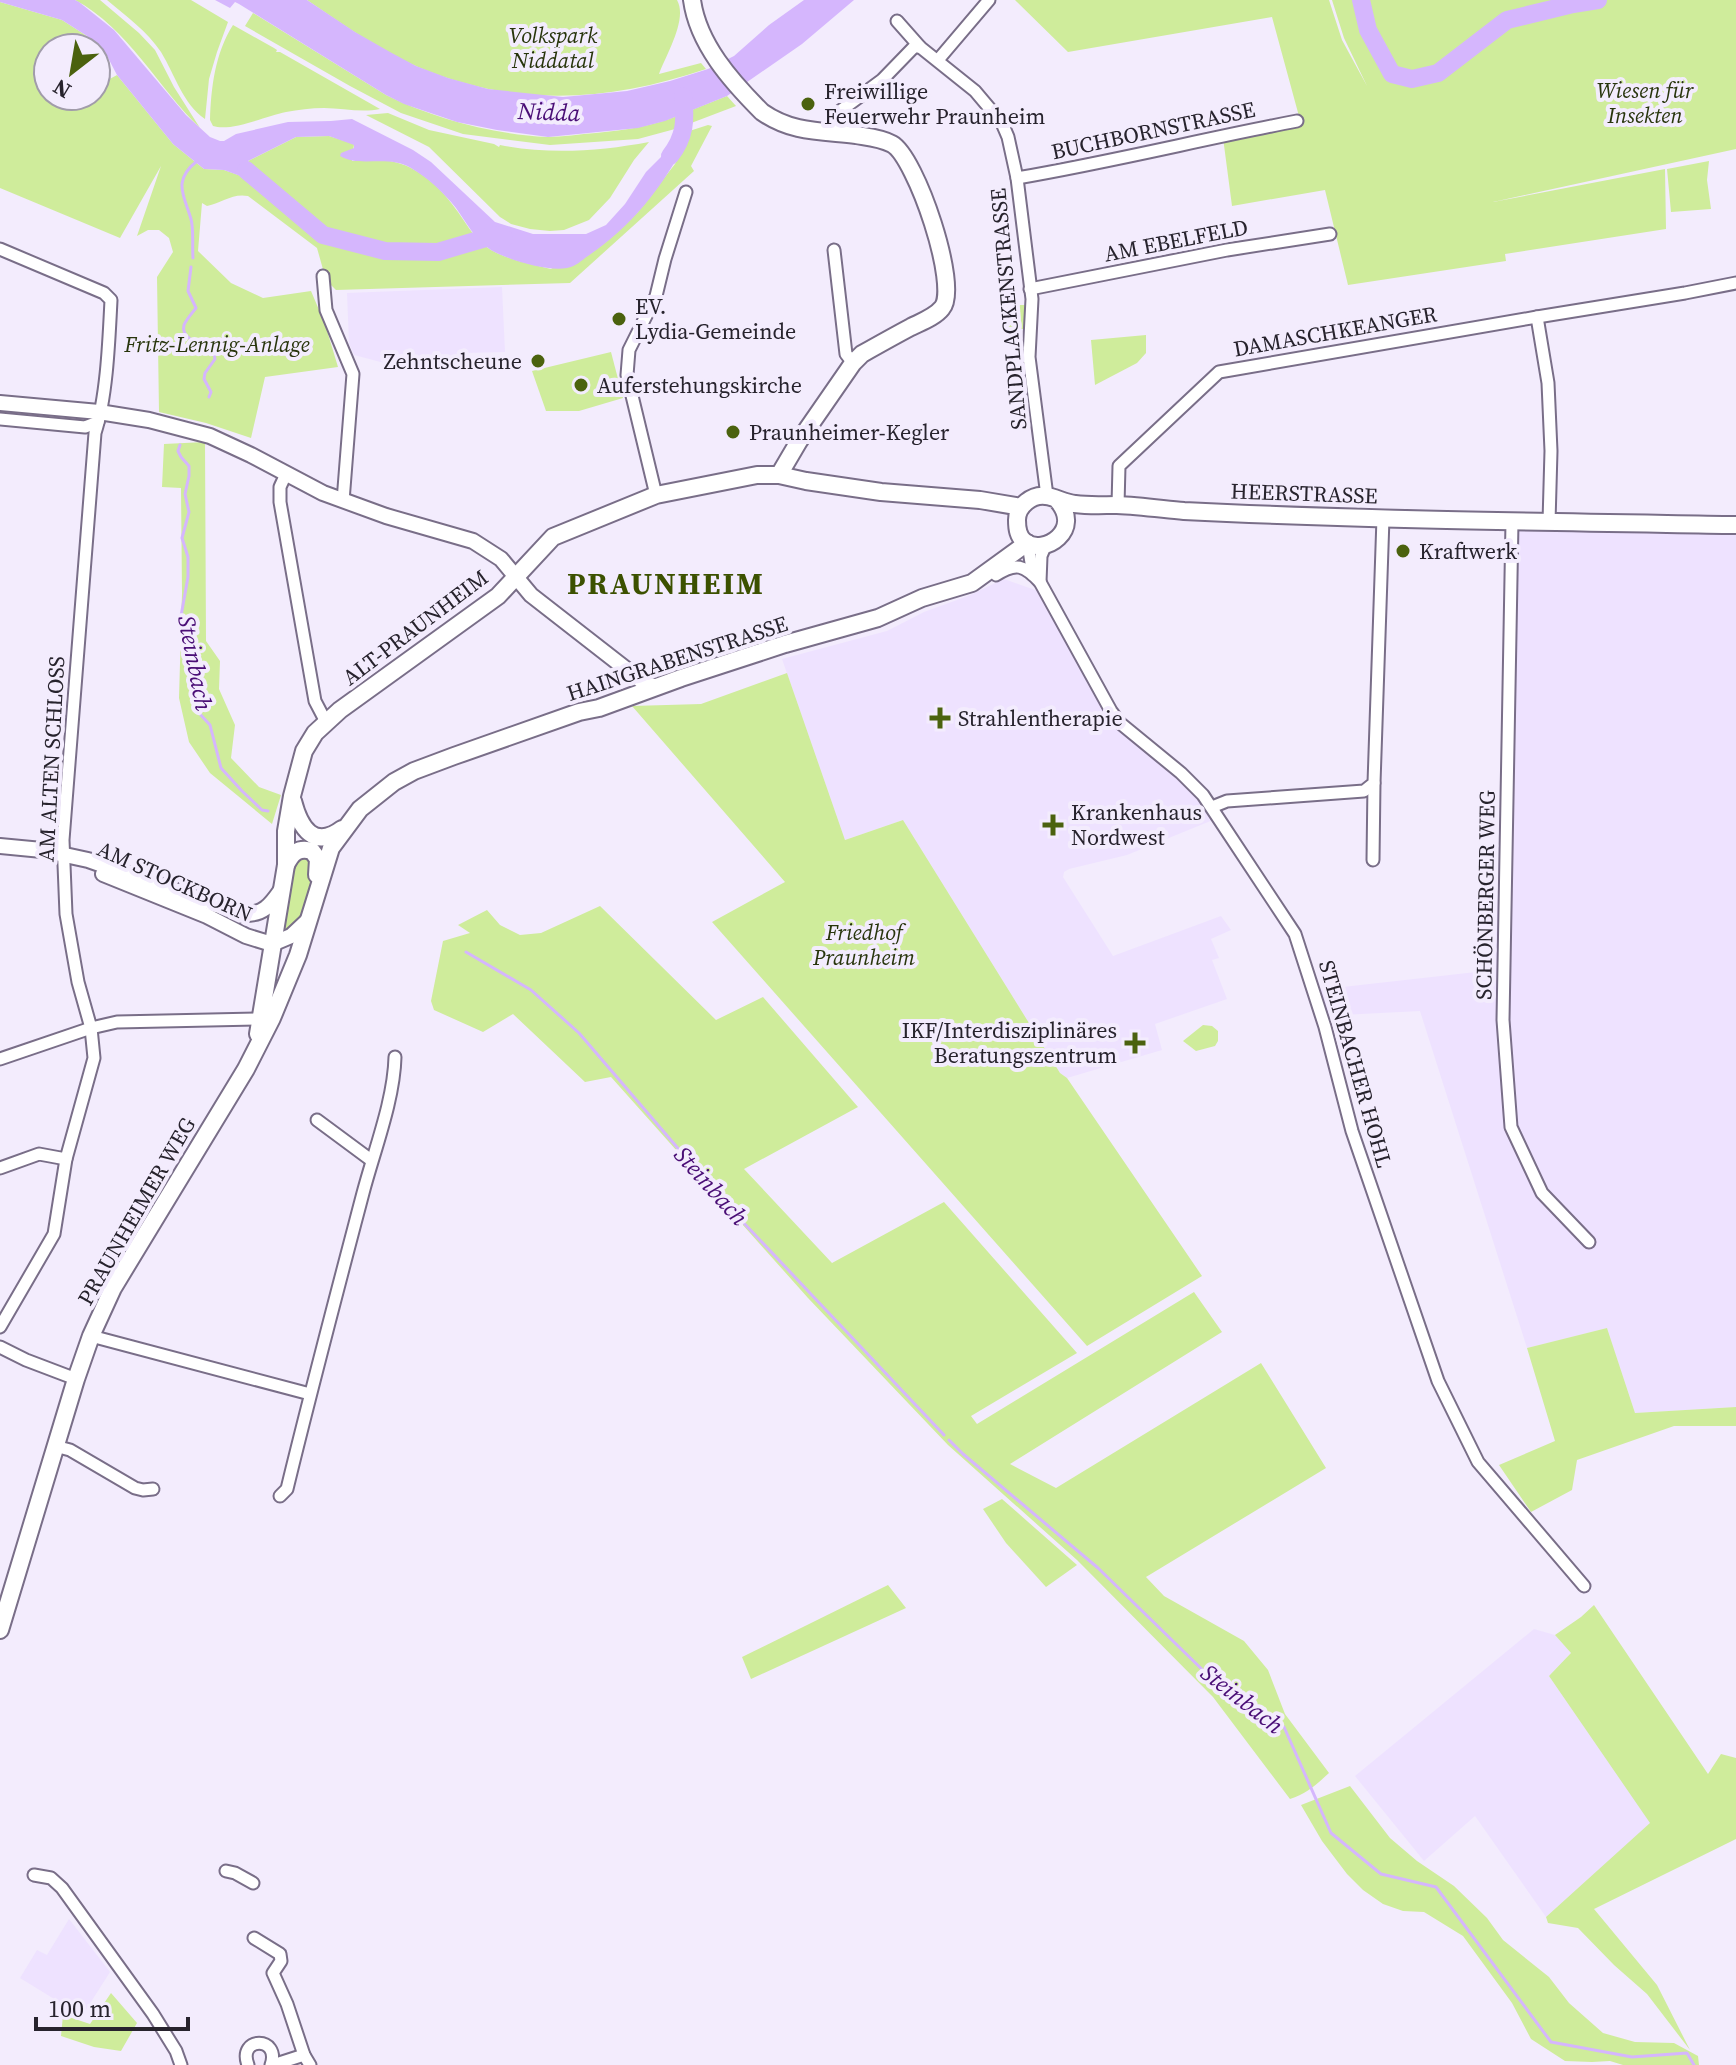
<svg xmlns="http://www.w3.org/2000/svg" width="1736" height="2065" font-family="'Source Serif 4',serif">
  <style>
    .built { fill: #eee2ff }
    .green { fill: #cfec9b }
    .water { fill: #d5b6fd }
    .lines { fill: none; stroke-linecap: round; stroke-linejoin: round }
    .stream { stroke: #d5b6fd; stroke-width: 3 }
    .river { stroke: #d5b6fd; stroke-width: 18 }
    .minor-casing { stroke: #796e88; stroke-width: 15 }
    .tertiary-casing { stroke: #796e88; stroke-width: 18 }
    .secondary-casing { stroke: #796e88; stroke-width: 20 }
    .minor { stroke: #fff; stroke-width: 11 }
    .tertiary { stroke: #fff; stroke-width: 14 }
    .secondary { stroke: #fff; stroke-width: 16 }
    .poi-dot { fill: #4b620e; stroke: #f3ecfd; stroke-width: 3 }
    .labels { text-anchor: middle; stroke-width: 8; stroke-linejoin: round; paint-order: stroke }
    .park-label { font-size: 22px; font-style: italic; fill: #28350c; stroke: #f3ecfd }
    .poi-label { font-size: 22px; fill: #27232d; stroke: #f3ecfd; text-anchor: start }
    .street-label { font-size: 22px; fill: #27232d; stroke: #f3ecfd }
    .water-label { font-size: 24px; font-style: italic; fill: #4a0e76; stroke: #f3ecfd }
    .district-label { font-size: 30px; font-weight: bold; letter-spacing: 2px; fill: #3c5100; stroke: #f3ecfd }
  </style>
  <rect width="100%" height="100%" fill="#f3ecfd"/>
  <g class="built">
    <path d="M502,287l3,65 -42,1v13l-55,1 -1,2 -53,-14 -5,-12 -2,-50z"/>
    <path d="M1519,521l217,2v884l-101,6 -28,-85 -80,20 -107,-337 -98,5 -6,-26 178,-20z"/>
    <path d="M1004,579l37,13 60,107 5,19 58,47 23,21 8,9 18,25 -86,35 -58,14 -5,3 -1,5 50,79 108,-40 10,14 -20,9 8,19 -7,2 15,39 -72,25 7,26 -95,28 -7,-5 -157,-253 -58,20 -63,-181 105,-28 37,-19 44,-16z"/>
    <path d="M1534,1629l21,6 16,18 -22,23 102,147 -105,94 -71,-101 -51,45 -69,-85z"/>
    <path d="M69,1919l41,53 -28,44 -62,-38 17,-28 10,5z"/>
  </g>
  <g class="green">
    <path d="M75,0h25l39,33 16,17 19,37 26,41c-42,-40 -72,-100 -125,-128z"/>
    <path d="M107,0h84l37,22 -11,30 -8,27 -4,40c-22,-15 -30,-44 -44,-67 -14,-21 -35,-36 -54,-52z"/>
    <path d="M307,0h370c11,19 -11,55 -18,74l42,-11 5,6c-98,33 -191,39 -288,-2 -39,-17 -76,-43 -111,-67z"/>
    <path d="M1015,0h314l13,40 25,46 -23,-48 -12,-38h404v149l-243,53 172,-33 1,60 -161,25 1,7 -158,24 -23,-95 -93,16 -10,-76 78,-10 -28,-103 -204,35z"/>
    <path d="M0,2l62,18 25,16 18,16 -9,6v-10h-48v48h48v-20l10,5 11,-6 56,69 31,25 20,1 40,14 -16,-23 48,-24 33,-1 25,8 -2,17c12,0 26,-2 38,0 29,5 52,28 68,51 9,13 19,30 33,38 18,10 40,14 60,19l86,-56 38,-49 12,-23 -7,-7 28,-9 4,1 -21,40 3,5 -124,112 -234,7 -10,-10 -9,-32 -69,-52c-16,-3 -26,7 -41,10l-5,-3 -4,48 33,32 32,15 48,-7 14,33 13,43 -73,10 -14,61 -45,-15 -47,-11 -2,-135 16,-25 -4,-14 -10,-8h-11l-11,6 24,-70 -41,72 -120,-50z"/>
    <path d="M253,13l133,82c49,24 106,39 161,42 16,0 33,-3 49,-4 30,-3 57,-7 84,-18l-5,14 -37,10 -88,6 -87,-11 -62,-21 -51,-27 -105,-60z"/>
    <path d="M233,25l41,23 3,2 -1,2h4l100,57c-18,4 -38,-1 -56,-1 -13,0 -26,2 -38,4 -20,4 -55,20 -73,14l-3,-6c1,-32 5,-67 23,-95z"/>
    <path d="M727,96l9,10 -50,19 3,-14z"/>
    <path d="M388,113l41,17 65,14 5,3 1,-2c49,10 101,6 149,-3l-15,18 -24,38 -21,22 -25,10 -14,1 -20,-2 -19,-5 -11,-7 -71,-70 -63,-32z"/>
    <path d="M1709,161l-2,19 4,29 -40,3 -4,-43z"/>
    <path d="M1007,305h20l1,24h-20z"/>
    <path d="M1146,335v18l-9,10 -42,22 -4,-45z"/>
    <path d="M611,352l12,46 -44,13h-33l-14,-40z"/>
    <path d="M205,442l1,199 14,20 -1,28 16,36 -4,33 28,29 22,8 -9,29 -62,-51 -21,-31 -10,-44 3,-105 -1,-105 -19,-1 2,-43z"/>
    <path d="M787,673l58,167 58,-20 157,253 7,5 135,198 -115,70 -375,-424 73,-40 -153,-176 69,-2z"/>
    <path d="M307,854l7,12 -12,55 -21,15 14,-78z"/>
    <path d="M600,906l116,114 47,-23 95,110 -114,62 88,94 112,-61 133,151 -106,63 6,8 217,-132 28,40 -212,132 46,24 205,-125 65,105 -180,109 18,19 80,45 24,29 17,44 44,59c-13,12 -23,21 -39,26l-77,-102 -136,-137 -129,-115 -140,-147 -197,-221 -26,5 -72,-68 -30,18 -49,-22 -3,-9 12,-60 27,-8 -12,-8 29,-15 13,15 20,10 21,-2z"/>
    <path d="M1203,1025l9,1 6,5v10l-3,5 -19,5 -13,-10z"/>
    <path d="M1607,1328l28,85 101,-6v19h-62l-97,34 -5,30 -41,22 -32,-47 56,-24 -28,-93z"/>
    <path d="M1002,1499l75,66 -31,22 -40,-44 -23,-34z"/>
    <path d="M888,1585l18,23 -155,71 -9,-22z"/>
    <path d="M1594,1605l114,169 13,-20 15,4v81l-142,70 63,76 33,65 -43,-56 -33,-29 -36,-37 -30,-5 -2,-6 104,-94 -101,-147 22,-23 -16,-18 26,-18z"/>
    <path d="M1350,1786l40,52 27,23 37,25 33,32 16,22 46,37 20,26 34,30 32,9 39,1 24,13 1,9h-76l-13,-4 -18,1 -27,-1 -34,-22 -19,-36 -49,-67 -39,-24 -21,-1 -20,-7 -20,-14 -16,-16 -25,-33 -21,-36z"/>
    <path d="M111,1993l26,30 -16,28 -27,-4 -33,-11 2,-21 27,9z"/>
  </g>
  <g class="water">
    <path d="M0,0h75l4,2 35,28 72,85 24,22 10,4h4l12,-7 52,-12 43,-1 21,-2 61,31 18,12 64,60 38,12h53l20,-9 19,-21 21,-32 35,-35 5,4c-22,45 -56,87 -98,115 -6,4 -13,11 -21,12 -19,4 -59,-8 -76,-18 -16,-10 -25,-28 -35,-42 -13,-16 -28,-30 -45,-40 -23,-14 -51,0 -71,-12l1,-3 13,-5v-3l-25,-9 -33,1 -48,24 17,24 -41,-15 -20,-1 -31,-25 -56,-69 -12,-23 -18,-16 -25,-16 -62,-18z"/>
    <path d="M215,0h92l48,32 35,20 26,14 32,12 40,11 75,8 64,-6 43,-10 38,-12 26,-13 35,-31 35,-25h50l-52,44 -75,52 -62,25 -27,7 -90,9 -51,-7 -40,-8 -53,-18 -18,-9 -147,-91 -4,-2 -5,6z"/>
  </g>
  <g class="lines">
    <g class="stream">
      <path d="M193,258c-1,-13 1,-27 -2,-39 -7,-24 -19,-38 6,-58"/>
      <path d="M191,267l-3,24 8,17c-4,5 -10,12 -12,17 -4,14 19,20 29,25l2,9 -10,14 -1,6 7,13 -2,5"/>
      <path d="M180,445l-2,6 3,6 8,9v10l-4,18 4,18 -7,26 6,19v20l-7,39 12,43v17l6,37 11,12 11,43 21,23 20,19 6,1"/>
      <path d="M466,952l65,38 48,43 145,169 220,233"/>
      <path d="M949,1440l14,14 135,114 118,115 68,44 47,106 50,41 55,13 115,155 81,15 55,-4 7,12"/>
    </g>
    <g class="river">
      <path d="M1361,0l7,30 24,44 20,5 26,-6 69,-53 66,-16 25,-4"/>
      <path d="M670,156c15,-19 16,-36 13,-60"/>
      <path d="M246,170l77,65 62,16 53,1 58,-17 8,3"/>
    </g>
    <g class="minor-casing">
      <g id="minor">
        <path d="M897,21l23,26 55,44 27,32 6,14 9,41 15,121 -3,58 18,139"/>
        <path d="M938,60l51,-60"/>
        <path d="M827,132l9,-18 46,-34 32,-33h6"/>
        <path d="M1017,178c94,-16 186,-39 280,-57"/>
        <path d="M0,249l104,44 7,7c-2,39 -4,96 -16,133l-32,407 3,74 12,68 13,46 3,30 -28,101 -12,75 -54,93"/>
        <path d="M834,250l12,104 7,9"/>
        <path d="M323,276l3,34 27,64 -10,127"/>
        <path d="M1030,289l197,-39 103,-16"/>
        <path d="M1537,317l11,66 3,68 -2,71"/>
        <path d="M0,419l85,8 13,-5"/>
        <path d="M286,474l-6,13v15l35,199 11,21"/>
        <path d="M656,495l-29,-120 2,-25 27,-54 9,-37 21,-67"/>
        <path d="M1118,505l1,-39 100,-94 318,-55 148,-24 51,-10"/>
        <path d="M1512,522l-9,498 8,107 31,66 47,49"/>
        <path d="M1028,544l5,31"/>
        <path d="M996,575c20,-13 28,-10 44,7l71,129 9,12 61,50 22,22 92,139 30,93 27,104 86,250 40,81 106,124"/>
        <path d="M1040,582l1,-26 5,-12"/>
        <path d="M1212,807l15,-6 137,-10 10,-8 9,-265"/>
        <path d="M1373,860l1,-77"/>
        <path d="M0,1059l91,-31 26,-6 143,-3"/>
        <path d="M317,1120l54,40"/>
        <path d="M0,1168l39,-14 27,5"/>
        <path d="M91,1336l219,58"/>
        <path d="M0,1347l26,13 50,19"/>
        <path d="M55,1446l15,4 65,38 8,2 10,-1"/>
        <path d="M280,1496l7,-7c24,-99 50,-197 76,-296 11,-42 31,-93 32,-136"/>
        <path d="M226,1871l9,2 18,10"/>
        <path d="M34,1875l17,3 11,10 91,126 23,37 5,14"/>
        <path d="M254,1938l26,16 1,7 -8,12 14,31 17,51 6,10"/>
        <path d="M248,2065c-11,-29 33,-29 23,0"/>
        <path d="M273,2065l31,-10"/>
      </g>
    </g>
    <g class="tertiary-casing">
      <g id="tertiary">
        <path d="M0,403l99,9 50,8 61,16 41,19 72,38 63,23 87,25 28,18 30,36 113,88 13,4"/>
        <path d="M0,846l42,4 46,10 154,54c21,1 28,-8 39,-24"/>
        <path d="M103,874l104,42 39,20 26,8 19,-8 17,-16"/>
      </g>
    </g>
    <g class="secondary-casing">
      <g id="secondary">
        <path d="M692,0c6,44 39,81 70,112 30,21 59,19 94,23 12,2 25,3 36,9 24,13 68,143 50,164 -7,9 -21,14 -31,19 -17,9 -33,18 -49,27l-9,9 -54,78 -20,34"/>
        <path d="M1057,500c27,30 -13,56 -32,42 -7,-5 -8,-13 -8,-22 0,-14 15,-26 29,-24 9,1 19,7 29,8 14,2 28,1 42,1 23,1 45,4 67,6 184,9 368,11 552,14"/>
        <path d="M293,801c7,27 21,49 49,28"/>
        <path d="M286,865c6,-12 12,-18 26,-14l6,8 -1,16"/>
        <path d="M258,1034l28,-169v-34l6,-35 12,-45 11,-18 25,-23 158,-114 55,-59 103,-42 101,-20h22l27,6 75,11 99,8 41,7"/>
        <path d="M0,1630l76,-251 15,-43 22,-48 133,-219 26,-51 26,-63 33,-107 29,-39 34,-27 20,-11 40,-15 125,-44 20,-4 82,-30 104,-34 93,-26 44,-20 50,-15 55,-40"/>
      </g>
    </g>
    <use href="#minor" class="minor"/>
    <use href="#tertiary" class="tertiary"/>
    <use href="#secondary" class="secondary"/>
  </g>
  <g class="poi-dot">
    <circle cx="808" cy="104" r="8"/>
    <circle cx="619" cy="319" r="8"/>
    <circle cx="538" cy="361" r="8"/>
    <circle cx="581" cy="385" r="8"/>
    <circle cx="733" cy="432" r="8"/>
    <circle cx="1403" cy="551" r="8"/>
    <path d="M936 706h8v8h8v8h-8v8h-8v-8h-8v-8h8z"/>
    <path d="M1049 813h8v8h8v8h-8v8h-8v-8h-8v-8h8z"/>
    <path d="M1131 1031h8v8h8v8h-8v8h-8v-8h-8v-8h8z"/>
  </g>
  <g class="labels">
    <g class="park-label">
      <text x="553" y="43">Volkspark<tspan x="553" dy="25">Niddatal</tspan></text>
      <text x="1645" y="98">Wiesen für<tspan x="1645" dy="25">Insekten</tspan></text>
      <text x="217" y="352">Fritz-Lennig-Anlage</text>
      <text x="864" y="940">Friedhof<tspan x="864" dy="25">Praunheim</tspan></text>
    </g>
    <g class="poi-label">
      <text x="824" y="99">Freiwillige<tspan x="824" dy="25">Feuerwehr Praunheim</tspan></text>
      <text x="635" y="314">EV.<tspan x="635" dy="25">Lydia-Gemeinde</tspan></text>
      <text x="522" y="369" text-anchor="end">Zehntscheune</text>
      <text x="597" y="393">Auferstehungskirche</text>
      <text x="749" y="440">Praunheimer-Kegler</text>
      <text x="1419" y="559">Kraftwerk</text>
      <text x="958" y="726">Strahlentherapie</text>
      <text x="1071" y="820">Krankenhaus<tspan x="1071" dy="25">Nordwest</tspan></text>
      <text x="1117" y="1038" text-anchor="end">IKF/Interdisziplinäres<tspan x="1117" dy="25">Beratungszentrum</tspan></text>
    </g>
    <g class="street-label">
      <text transform="translate(1153 130) rotate(-12)" y="8">BUCHBORNSTRASSE</text>
      <text transform="translate(1176 240) rotate(-11)" y="8">AM EBELFELD</text>
      <text transform="translate(1008 309) rotate(-95)" y="8">SANDPLACKENSTRASSE</text>
      <text transform="translate(1335 331) rotate(-10)" y="8">DAMASCHKEANGER</text>
      <text transform="translate(1304 493) rotate(2)" y="8">HEERSTRASSE</text>
      <text transform="translate(415 627) rotate(-37)" y="8">ALT-PRAUNHEIM</text>
      <text transform="translate(677 658) rotate(-18)" y="8">HAINGRABENSTRASSE</text>
      <text transform="translate(51 759) rotate(-87)" y="8">AM ALTEN SCHLOSS</text>
      <text transform="translate(175 881) rotate(24)" y="8">AM STOCKBORN</text>
      <text transform="translate(1485 895) rotate(-89)" y="8">SCHÖNBERGER WEG</text>
      <text transform="translate(1356 1064) rotate(74)" y="8">STEINBACHER HOHL</text>
      <text transform="translate(136 1211) rotate(-60)" y="8">PRAUNHEIMER WEG</text>
    </g>
    <g class="water-label">
      <text transform="translate(549 112) rotate(2)" y="8">Nidda</text>
      <text transform="translate(195 663) rotate(79)" y="8">Steinbach</text>
      <text transform="translate(711 1186) rotate(48)" y="8">Steinbach</text>
      <text transform="translate(1242 1699) rotate(38)" y="8">Steinbach</text>
    </g>
    <g class="district-label">
      <text x="666" y="594">PRAUNHEIM</text>
    </g>
  </g>
  <g transform="translate(72 72) rotate(211)"><circle r="38" fill="#f3ecfd" stroke="#a19caa" stroke-width="2"/>
  <path d="M0-6L14 30L0 20L-14 30Z" fill="#4b620e"/>
  <text y="-12" font-size="22" font-weight="bold" text-anchor="middle" fill="#27232d">N</text>
  </g>
  <path d="M36 2017v12h152v-12" fill="none" stroke="#27232d" stroke-width="4"/>
  <text x="48" y="2017" font-size="24" fill="#27232d" stroke="#f3ecfd" stroke-width="6" paint-order="stroke">100 m</text>
</svg>
